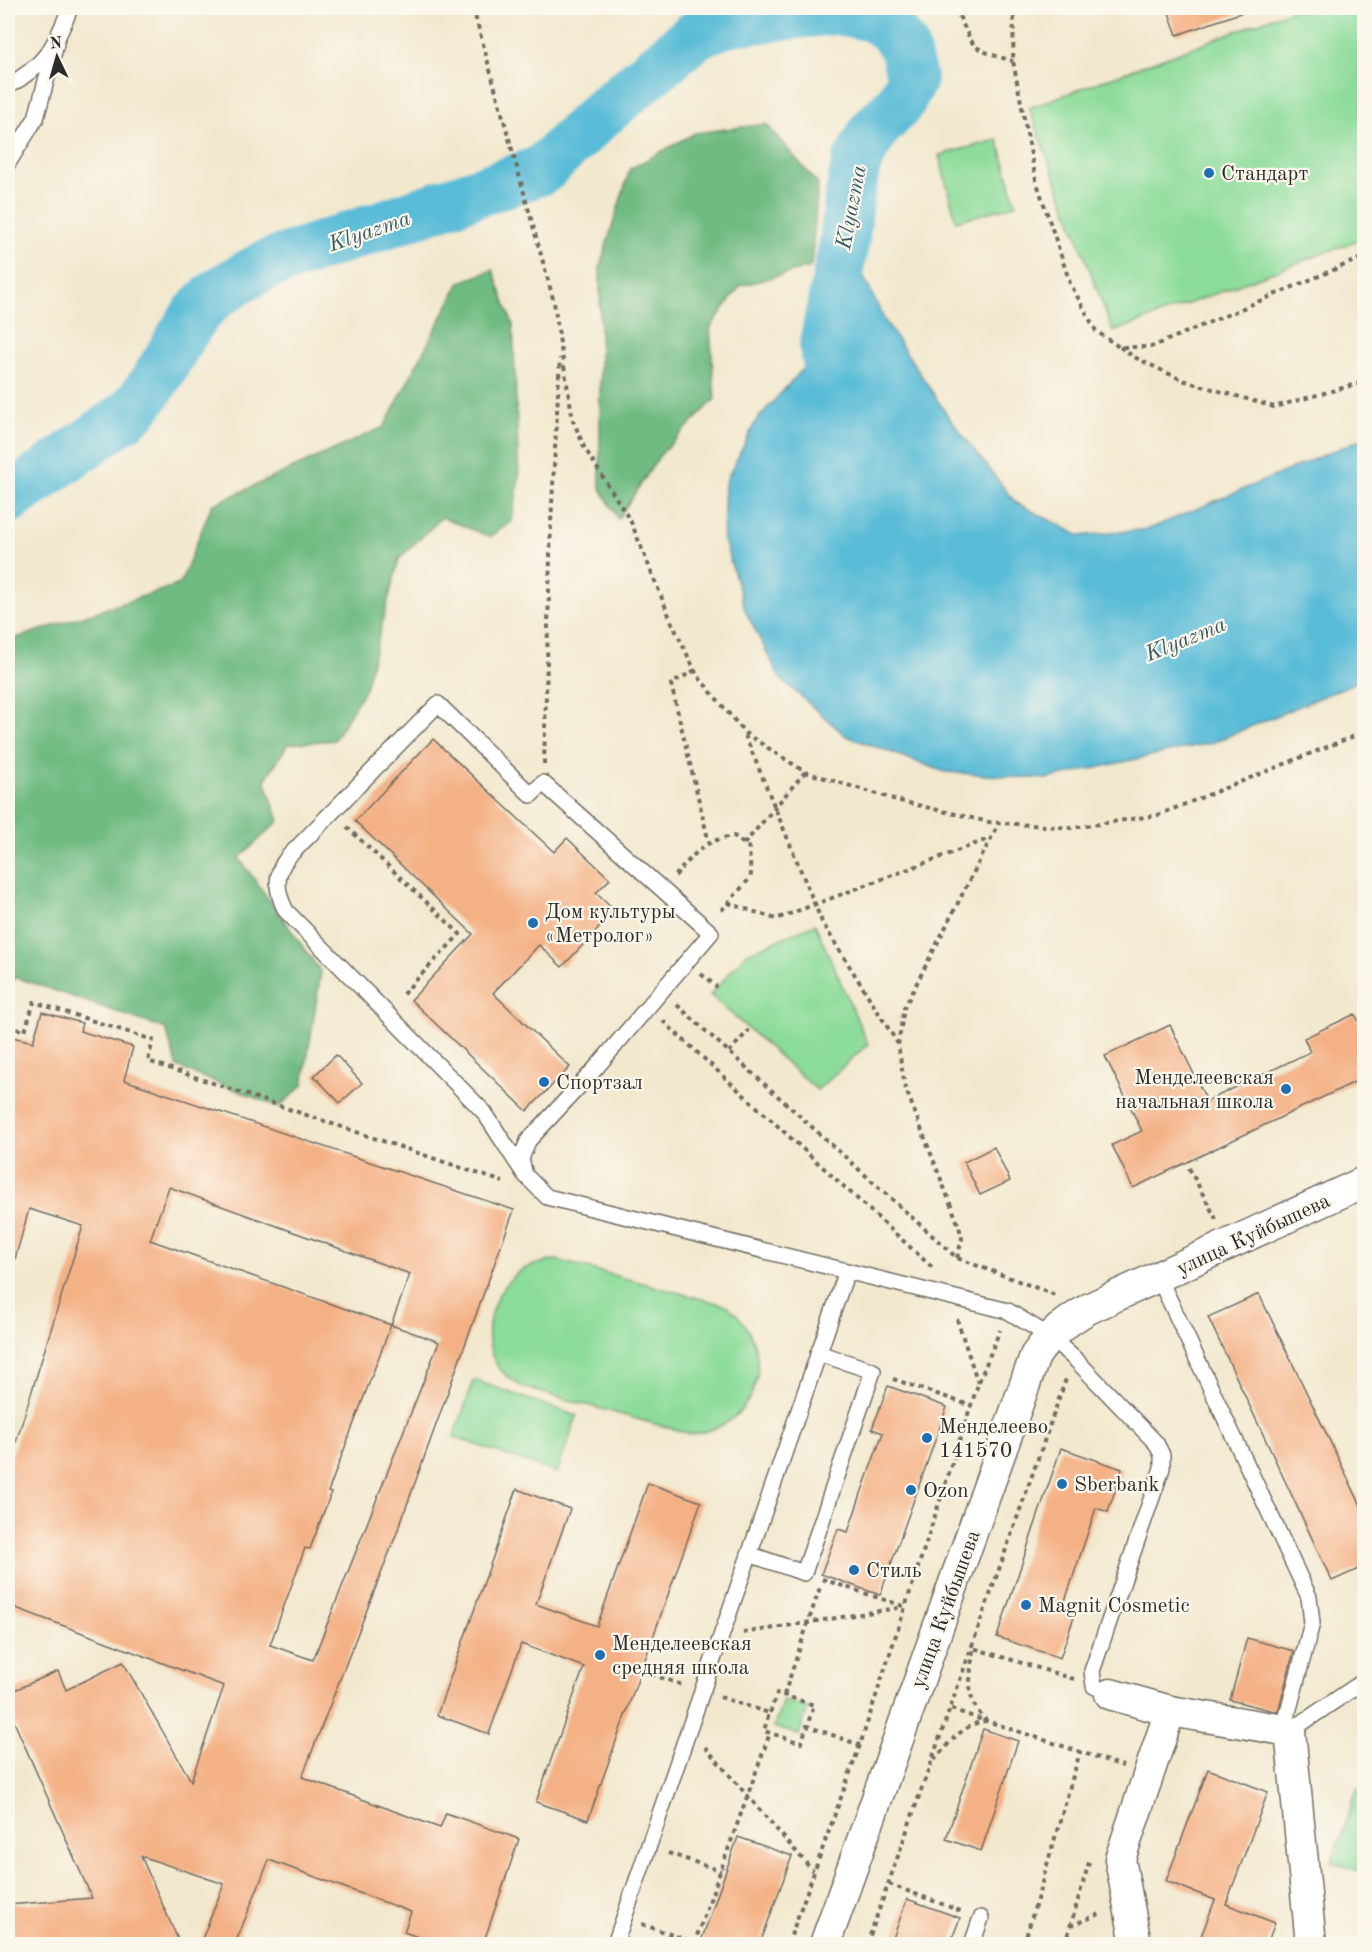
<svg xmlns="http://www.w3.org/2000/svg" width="1372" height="1952" font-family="'Old Standard TT',serif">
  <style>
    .green { fill: #8bdb9a; stroke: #5b8362; stroke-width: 1.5 }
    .forest { fill: #70bb82; stroke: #4e7356; stroke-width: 1.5 }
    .water { fill: #59bbd7; stroke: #427381; stroke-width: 1.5 }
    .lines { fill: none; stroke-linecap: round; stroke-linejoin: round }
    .river { stroke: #59bbd7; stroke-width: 50 }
    .building { fill: #f4b185; fill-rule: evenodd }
    .service-casing { stroke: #716d64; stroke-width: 18 }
    .minor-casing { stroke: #716d64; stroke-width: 33 }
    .path { stroke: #716d64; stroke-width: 4; stroke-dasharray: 4.5 4.5; stroke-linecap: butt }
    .service { stroke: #fff; stroke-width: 15 }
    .minor { stroke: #fff; stroke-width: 30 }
    .poi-dot { fill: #1f6fb2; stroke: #fbf7ec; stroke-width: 2 }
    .labels { text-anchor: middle; stroke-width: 4.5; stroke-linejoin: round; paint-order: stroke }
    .poi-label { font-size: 21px; fill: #2b2b2b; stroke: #fbf7ec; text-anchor: start }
    .street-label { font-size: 21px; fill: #2b2b2b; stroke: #fbf7ec }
    .water-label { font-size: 22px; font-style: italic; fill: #3b5d67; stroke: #fbf7ec }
  </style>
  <rect width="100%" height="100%" fill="#fbf7ec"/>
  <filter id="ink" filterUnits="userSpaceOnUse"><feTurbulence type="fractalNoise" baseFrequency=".0167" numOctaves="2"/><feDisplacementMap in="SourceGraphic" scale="12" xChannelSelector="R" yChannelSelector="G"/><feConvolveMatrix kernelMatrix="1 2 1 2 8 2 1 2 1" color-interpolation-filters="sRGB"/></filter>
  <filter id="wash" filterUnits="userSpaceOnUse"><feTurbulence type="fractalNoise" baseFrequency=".008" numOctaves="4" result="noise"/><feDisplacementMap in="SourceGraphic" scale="24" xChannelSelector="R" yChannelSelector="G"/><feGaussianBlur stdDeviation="1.35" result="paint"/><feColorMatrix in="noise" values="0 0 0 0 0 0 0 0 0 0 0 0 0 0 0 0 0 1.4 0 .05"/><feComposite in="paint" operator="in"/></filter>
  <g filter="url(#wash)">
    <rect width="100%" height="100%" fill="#f2e8ce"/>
    <g class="green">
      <path d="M1298,8h66v230l-251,94 -84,-224z"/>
      <path d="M998,140l18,65 -60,16 -17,-66z"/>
      <path d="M815,924l53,120 -51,46 -107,-95 37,-42z"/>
      <path d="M557,1260l171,46c51,43 34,121 -37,128l-169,-47c-9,-7 -22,-14 -27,-25 -16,-32 -1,-78 31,-94 10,-5 21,-6 31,-8z"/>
      <path d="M474,1380l103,36 -20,57 -103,-36z"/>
      <path d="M783,1700l25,8 -9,27 -25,-8z"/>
      <path d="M1357,1789l7,2v82l-32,-11z"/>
    </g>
    <g class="forest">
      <path d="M766,124l52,60 -7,83 -71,19 -30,42 5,71 -55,56 -42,64 -18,-32v-221l30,-97 65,-36z"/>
      <path d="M493,270l20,55 6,153 -7,43 -22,16 -48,-20 -43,42 -34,130 -31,51 -46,4 -23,36 14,41 -40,37 82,114 -18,113 -24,22 -102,-40 -11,-38 -151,-52 -7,16v-345l6,-9 166,-55 32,-79 172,-78 76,-145z"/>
    </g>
    <path class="water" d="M845,238l40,83 65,98 65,83 65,34 69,-7 215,-91v241l-150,63 -168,37 -101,-7 -99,-36 -66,-58 -34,-66 -23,-75 2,-54 31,-62 68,-76z"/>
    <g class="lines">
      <path class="river" d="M8,499l121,-85c29,-30 44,-69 68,-101 17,-22 46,-35 69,-48l276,-95 58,-55 98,-82 33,-12 106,-11 36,7 18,12 13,18 8,32 -12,24 -26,27 -17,31 -8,37 -4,40 -21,107 13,64"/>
    </g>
    <g id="blocks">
      <g class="building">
        <path d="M1184,8h61l1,3 -69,24 -8,-22z"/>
        <path d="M433,739l121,113 13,-14 43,41 -14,14 19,18 -53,56 -23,-22 -46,48 77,74 -43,44 -116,-111 62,-66 -118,-113z"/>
        <path d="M42,1012l40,11 -2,8 53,16 -9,33 390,130 -118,325 -94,242 138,51 6,-15 73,26 -36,105h-45l-34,-12 7,-20 -142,-52 -34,84h-35l24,-60 -83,-28 39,88h-172v-39l84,-7 -84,-190v-15l50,-22 8,19 57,-28 68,119 33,-95 -216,-81v-137l75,-242 -54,-17 -15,54 -6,-1v-226l25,6zM169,1187l241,87 -19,51 -241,-85zM391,1325l48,17 -126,318 -43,-15 35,-97 5,1 21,-56 -3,-1z"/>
        <path d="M1355,1014l10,20v43l-232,111 -21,-43 30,-14 -37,-75 65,-31 37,76 103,-49 -6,-14z"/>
        <path d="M336,1055l26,28 -22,20 -26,-27z"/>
        <path d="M994,1147l16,34 -30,14 -16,-33z"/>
        <path d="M1259,1294l106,220v52l-33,15 -124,-264z"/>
        <path d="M888,1386l59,21 -67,188 -59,-21 17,-45 10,3 17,-50 18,-49 -11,-4z"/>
        <path d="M1061,1448l61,21 -14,43 -12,-4 -33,99 13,4 -16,47 -63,-21z"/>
        <path d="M648,1483l53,19 -113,318 -52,-18 48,-135 -63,-23 -32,90 -52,-19 80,-226 53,20 -34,95 61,22z"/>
        <path d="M1247,1638l47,13 -16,61 -48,-12z"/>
        <path d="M983,1729l35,12 -37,110 -35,-12z"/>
        <path d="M1208,1769l60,23 -42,112 49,19 -8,21h-69l17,-44 -49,-19z"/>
        <path d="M738,1837l54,19 -32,88h-60z"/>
        <path d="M907,1899l53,19 -10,26h-59z"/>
      </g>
    </g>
  </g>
  <g filter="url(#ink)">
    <use href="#blocks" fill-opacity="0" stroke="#716d64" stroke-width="1.5"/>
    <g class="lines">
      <g class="service-casing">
        <g id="service">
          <path d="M8,86c37,-21 47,-39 62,-78"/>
          <path d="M8,163l28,-45 20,-74"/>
          <path d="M525,1175l-41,-63 -198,-201c-10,-19 -12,-37 2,-54l150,-153 93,91 12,-12 168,150 -116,136 -67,72 -7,18 4,16 22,22 461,114 41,25 27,24 80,83 6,12v13l-70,203 2,15 16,8"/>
          <path d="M1159,1278l150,319 3,26 -25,93 3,15 74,-50"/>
          <path d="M749,1554l55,19 69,-202 -55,-18"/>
          <path d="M615,1944l232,-673"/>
          <path d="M972,1944l9,-26"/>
        </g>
      </g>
      <g class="minor-casing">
        <g id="minor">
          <path d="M1110,1694l60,17 120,20 21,213"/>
          <path d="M825,1944l210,-588c15,-22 32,-35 55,-48l274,-126"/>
          <path d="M1136,1944l-16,-85 50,-148"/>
        </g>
      </g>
      <g class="path">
        <path d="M473,8l81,294 7,48"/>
        <path d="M955,8c21,40 10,39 58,53"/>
        <path d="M1014,8l-1,53 23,119 34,103 26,48 23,16h32l213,-90"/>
        <path d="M1120,347l14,10 48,23 92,27 90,-25"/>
        <path d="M561,348l12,72 11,27 47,75 41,101 25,52 48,58 60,39 95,29 89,21 83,6 86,-13 206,-83"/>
        <path d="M695,670l-24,14 38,159"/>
        <path d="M745,735l77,187 76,122"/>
        <path d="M544,764l7,-242 9,-164"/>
        <path d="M347,827l113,107 -60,63"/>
        <path d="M744,844l61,-72"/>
        <path d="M675,876c18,-21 30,-37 59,-40l15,12 2,29 -31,35"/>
        <path d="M728,903l48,16 215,-81"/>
        <path d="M701,974l16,13"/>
        <path d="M677,1005l280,253 101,38"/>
        <path d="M663,1021l271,248"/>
        <path d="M8,1026l17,5 9,-29 119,38 -5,21 355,121"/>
        <path d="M729,1052l20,-22"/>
        <path d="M1189,1168l27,51"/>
        <path d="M957,1258l5,-19 -3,-13 -54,-139 -7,-42 6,-37 95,-185"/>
        <path d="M957,1319l21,64"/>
        <path d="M893,1379l79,27"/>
        <path d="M822,1579l81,27"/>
        <path d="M743,1633l161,-26"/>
        <path d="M643,1671l39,14"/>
        <path d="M1074,1679l-101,-31c-2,28 -10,52 14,73l136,45"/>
        <path d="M784,1695l36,-108"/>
        <path d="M720,1697l49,16 -5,18 37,12 6,-17 53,19"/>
        <path d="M951,1709l32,11"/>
        <path d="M770,1713l7,-20 37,12 -7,21"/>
        <path d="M705,1747l108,124"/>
        <path d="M934,1760c15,-16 28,-36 52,-39"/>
        <path d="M668,1853l53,18"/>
        <path d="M889,1884l74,28"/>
        <path d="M642,1924l53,19"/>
        <path d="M1070,1926l32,-13"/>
        <path d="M694,1944l76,-211"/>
        <path d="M788,1944l72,-199 118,-361 22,-54"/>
        <path d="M867,1944l199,-565"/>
        <path d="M1024,1944l56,-192"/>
        <path d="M1065,1944l25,-85"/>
      </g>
      <use href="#service" class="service"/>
      <use href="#minor" class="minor"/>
    </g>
  </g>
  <g class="poi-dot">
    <circle cx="1209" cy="173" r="6"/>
    <circle cx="533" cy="923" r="6"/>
    <circle cx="544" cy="1082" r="6"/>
    <circle cx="1286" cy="1089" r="6"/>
    <circle cx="927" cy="1438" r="6"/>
    <circle cx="1062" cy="1484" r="6"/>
    <circle cx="911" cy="1490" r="6"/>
    <circle cx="854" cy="1570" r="6"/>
    <circle cx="1026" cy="1605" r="6"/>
    <circle cx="600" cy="1655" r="6"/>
  </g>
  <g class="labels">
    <g class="poi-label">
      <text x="1221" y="180">Стандарт</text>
      <text x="545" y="918">Дом культуры<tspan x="545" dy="24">«Метролог»</tspan></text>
      <text x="1274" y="1084" text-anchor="end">Менделеевская<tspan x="1274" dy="24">начальная школа</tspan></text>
      <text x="556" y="1089">Спортзал</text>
      <text x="939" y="1433">Менделеево<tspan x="939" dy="24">141570</tspan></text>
      <text x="1074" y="1491">Sberbank</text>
      <text x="923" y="1497">Ozon</text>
      <text x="866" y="1577">Стиль</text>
      <text x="1038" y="1612">Magnit Cosmetic</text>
      <text x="612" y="1650">Менделеевская<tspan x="612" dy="24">средняя школа</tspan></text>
    </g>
    <g class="street-label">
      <text transform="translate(1253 1234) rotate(-25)" y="7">улица Куйбышева</text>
      <text transform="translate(945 1609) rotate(-70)" y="7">улица Куйбышева</text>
    </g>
    <g class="water-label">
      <text transform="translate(850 207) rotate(-79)" y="8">Klyazma</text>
      <text transform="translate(369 230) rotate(-19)" y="8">Klyazma</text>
      <text transform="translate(1185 638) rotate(-22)" y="8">Klyazma</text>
    </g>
  </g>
  <rect width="1372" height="1952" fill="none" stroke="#fbf7ec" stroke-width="30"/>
  <g transform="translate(57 57) rotate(355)" stroke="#fbf7ec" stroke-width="4.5" paint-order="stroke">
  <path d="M0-4.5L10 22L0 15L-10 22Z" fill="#2b2b2b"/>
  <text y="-9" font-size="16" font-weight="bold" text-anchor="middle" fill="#2b2b2b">N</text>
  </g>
</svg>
